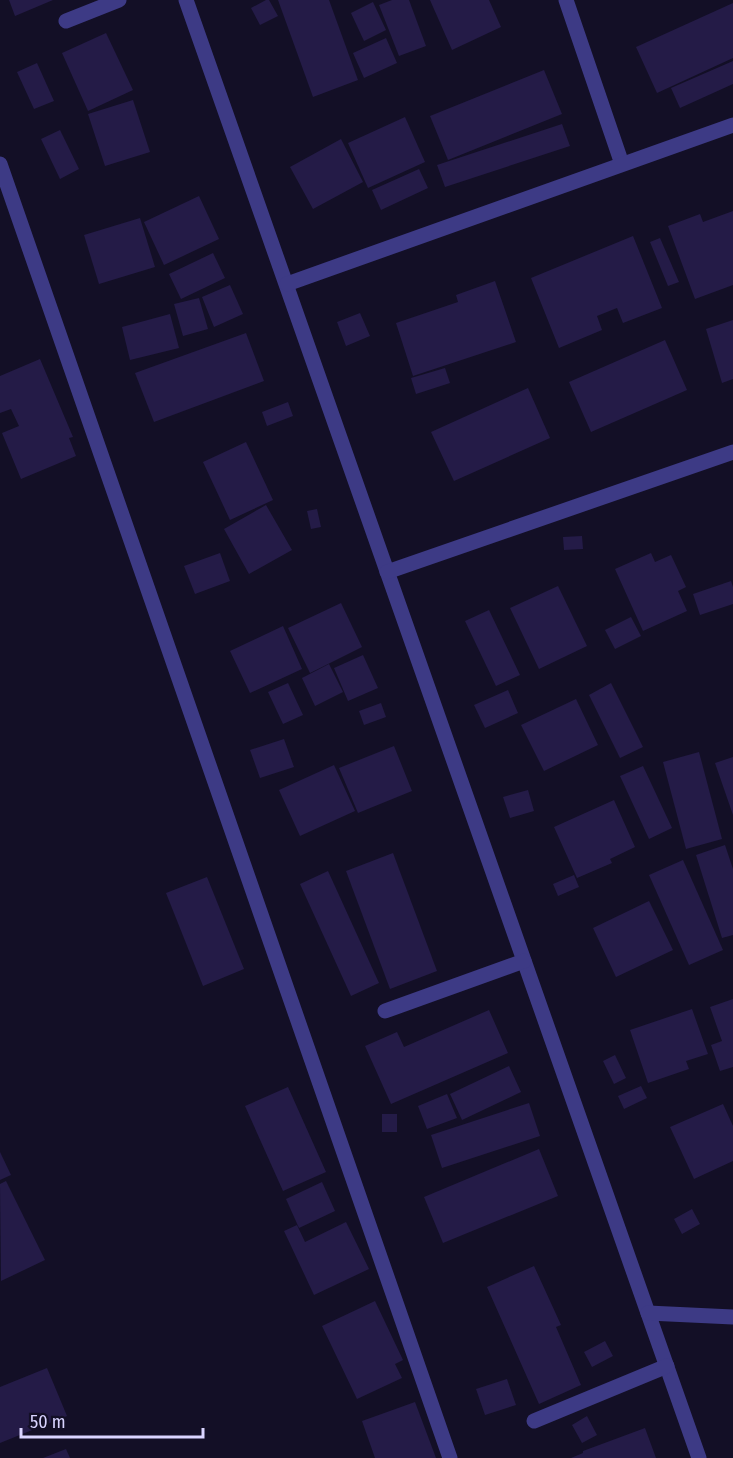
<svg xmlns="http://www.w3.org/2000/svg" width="733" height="1458" font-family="'Fira Sans Condensed',sans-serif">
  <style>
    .building { fill: #241b47 }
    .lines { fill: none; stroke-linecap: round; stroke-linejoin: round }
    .minor { stroke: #3d3a85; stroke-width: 15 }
  </style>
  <rect width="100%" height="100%" fill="#130f26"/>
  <g class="building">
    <path d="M9,0h44l-38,16z"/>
    <path d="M266,0h3l9,16 -18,9 -9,-17z"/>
    <path d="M278,0h51l29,80 -45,17z"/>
    <path d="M392,0h17l17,46 -27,10 -20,-51z"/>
    <path d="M430,0h59l12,27 -49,23z"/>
    <path d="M373,2l13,28 -22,11 -13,-28z"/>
    <path d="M733,3v55l-76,35 -21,-46z"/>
    <path d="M106,33l27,57 -45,21 -26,-58z"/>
    <path d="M386,38l11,25 -33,15 -11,-25z"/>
    <path d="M733,61v23l-53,24 -9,-20z"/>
    <path d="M37,63l17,38 -20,8 -17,-37z"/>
    <path d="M544,70l18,44 -114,46 -18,-44z"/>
    <path d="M133,100l17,52 -45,14 -17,-52z"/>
    <path d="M405,117l20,45 -57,26 -20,-45z"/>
    <path d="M562,124l8,22 -125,41 -8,-22z"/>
    <path d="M60,130l19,39 -19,10 -19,-40z"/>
    <path d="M341,139l22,43 -50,27 -23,-42z"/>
    <path d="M419,169l9,19 -47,22 -9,-20z"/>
    <path d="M199,196l20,43 -55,26 -20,-43z"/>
    <path d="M733,211v74l-38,14 -27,-73 32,-12 3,8z"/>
    <path d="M140,218l15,49 -56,17 -15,-49z"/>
    <path d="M633,236l29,72 -39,15 -6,-15 -20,8 5,14 -43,18 -28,-70z"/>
    <path d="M660,238l19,44 -11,4 -18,-44z"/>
    <path d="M213,253l12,25 -44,21 -12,-25z"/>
    <path d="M495,281l21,61 -103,34 -17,-53 62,-21 -2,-7z"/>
    <path d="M230,285l13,29 -29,13 -12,-30z"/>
    <path d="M199,298l9,31 -25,7 -9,-32z"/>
    <path d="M360,313l10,23 -24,10 -9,-24z"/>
    <path d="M170,314l9,34 -49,12 -8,-33z"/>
    <path d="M733,320v59l-11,4 -16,-54z"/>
    <path d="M246,333l18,48 -110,41 -19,-49z"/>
    <path d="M665,340l22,50 -96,42 -22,-50z"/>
    <path d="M40,359l33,78 -4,1 7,18 -55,23 -19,-46 17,-7 -8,-17 -11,4v-37z"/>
    <path d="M445,368l5,15 -34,11 -5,-16z"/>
    <path d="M528,388l22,50 -96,43 -23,-49z"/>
    <path d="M288,402l5,14 -26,10 -5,-14z"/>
    <path d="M246,442l27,58 -43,20 -27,-58z"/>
    <path d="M266,505l26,45 -43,24 -25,-45z"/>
    <path d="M317,509l4,18 -10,2 -4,-18z"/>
    <path d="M582,536l1,13 -19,1 -1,-13z"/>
    <path d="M220,553l10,28 -35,13 -11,-28z"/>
    <path d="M651,553l4,9 16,-7 15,32 -8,4 9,20 -44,20 -28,-62z"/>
    <path d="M731,581l2,6v17l-33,11 -7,-21z"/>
    <path d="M558,586l29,60 -48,23 -29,-61z"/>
    <path d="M341,603l21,44 -52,26 -22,-45z"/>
    <path d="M489,610l31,65 -24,11 -31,-65z"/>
    <path d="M631,617l10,19 -26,13 -10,-19z"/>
    <path d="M283,626l19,43 -52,24 -20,-42z"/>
    <path d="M363,655l15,33 -30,13 -14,-33z"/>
    <path d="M329,664l14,28 -28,14 -13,-28z"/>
    <path d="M288,683l15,32 -20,9 -15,-32z"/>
    <path d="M611,683l32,64 -23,11 -31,-63z"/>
    <path d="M508,690l10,23 -33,15 -11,-23z"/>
    <path d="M576,699l22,46 -54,26 -23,-46z"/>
    <path d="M381,703l5,14 -22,8 -5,-14z"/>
    <path d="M284,739l10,28 -34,11 -10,-28z"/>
    <path d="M394,746l18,45 -54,22 -19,-45z"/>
    <path d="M699,752l23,87 -36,10 -23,-87z"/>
    <path d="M733,757v58l-18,-52z"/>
    <path d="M334,765l21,46 -55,25 -21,-46z"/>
    <path d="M643,766l29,62 -23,11 -29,-63z"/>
    <path d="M528,790l6,21 -24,7 -7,-21z"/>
    <path d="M614,800l21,47 -25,12 2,4 -35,15 -23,-51z"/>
    <path d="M725,845l8,24v66l-11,3 -26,-83z"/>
    <path d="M393,853l44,118 -47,18 -44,-118z"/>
    <path d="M683,860l40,90 -34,15 -40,-90z"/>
    <path d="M328,871l51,112 -28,13 -51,-112z"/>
    <path d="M574,875l5,12 -21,9 -5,-12z"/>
    <path d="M207,877l37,92 -41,17 -37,-93z"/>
    <path d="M649,901l24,49 -57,27 -23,-49z"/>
    <path d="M733,999v68l-13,4 -9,-26 11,-4 -12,-34z"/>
    <path d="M692,1009l16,45 -22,7 3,8 -41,14 -18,-53z"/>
    <path d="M489,1010l19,43 -117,51 -26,-58 32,-14 7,15z"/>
    <path d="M615,1055l11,23 -12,6 -11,-23z"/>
    <path d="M509,1066l12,26 -59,28 -12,-26z"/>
    <path d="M641,1086l6,12 -23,11 -6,-13z"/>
    <path d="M288,1087l38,85 -43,19 -38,-85z"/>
    <path d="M447,1094l10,24 -30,11 -9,-23z"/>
    <path d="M529,1103l11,33 -98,32 -11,-33z"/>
    <path d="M723,1104l10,22v35l-39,18 -24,-52z"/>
    <rect x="382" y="1114" width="15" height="18"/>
    <path d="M539,1149l19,47 -115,47 -19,-46z"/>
    <path d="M0,1152l11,23 -11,5z"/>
    <path d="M6,1181l39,79 -44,21 -1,-97z"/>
    <path d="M322,1182l13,29 -36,17 -13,-29z"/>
    <path d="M692,1209l8,15 -18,10 -8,-15z"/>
    <path d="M346,1222l23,47 -55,26 -30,-64 13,-6 8,17z"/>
    <path d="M534,1266l27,59 -5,2 25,58 -42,19 -52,-117z"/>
    <path d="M375,1301l28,59 -8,4 7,14 -45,21 -35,-73z"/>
    <path d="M605,1341l8,15 -21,11 -8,-15z"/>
    <path d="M47,1368l20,48 -67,27v-56z"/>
    <path d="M507,1379l9,26 -31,10 -9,-26z"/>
    <path d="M415,1402l21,56h-61l-13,-37z"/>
    <path d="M587,1416l10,19 -15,8 -10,-18z"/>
    <path d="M645,1428l11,30h-85l12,-5v-2z"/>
    <path d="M66,1449l4,9h-27z"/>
  </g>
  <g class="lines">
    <g class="minor">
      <path d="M186,0c173,485 341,972 513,1458"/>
      <path d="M566,0l56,164"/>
      <path d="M66,21l53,-21"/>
      <path d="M0,164l450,1294"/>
      <path d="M287,284l446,-159"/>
      <path d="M387,572l346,-120"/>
      <path d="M385,1011l139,-50"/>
      <path d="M648,1313l85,4"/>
      <path d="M534,1421l133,-55"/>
    </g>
  </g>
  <path d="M21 1428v9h182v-9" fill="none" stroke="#d9d4ff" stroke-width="3"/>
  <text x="30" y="1428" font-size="18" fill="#d9d4ff" stroke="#130f26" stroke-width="4.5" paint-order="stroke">50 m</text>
</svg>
